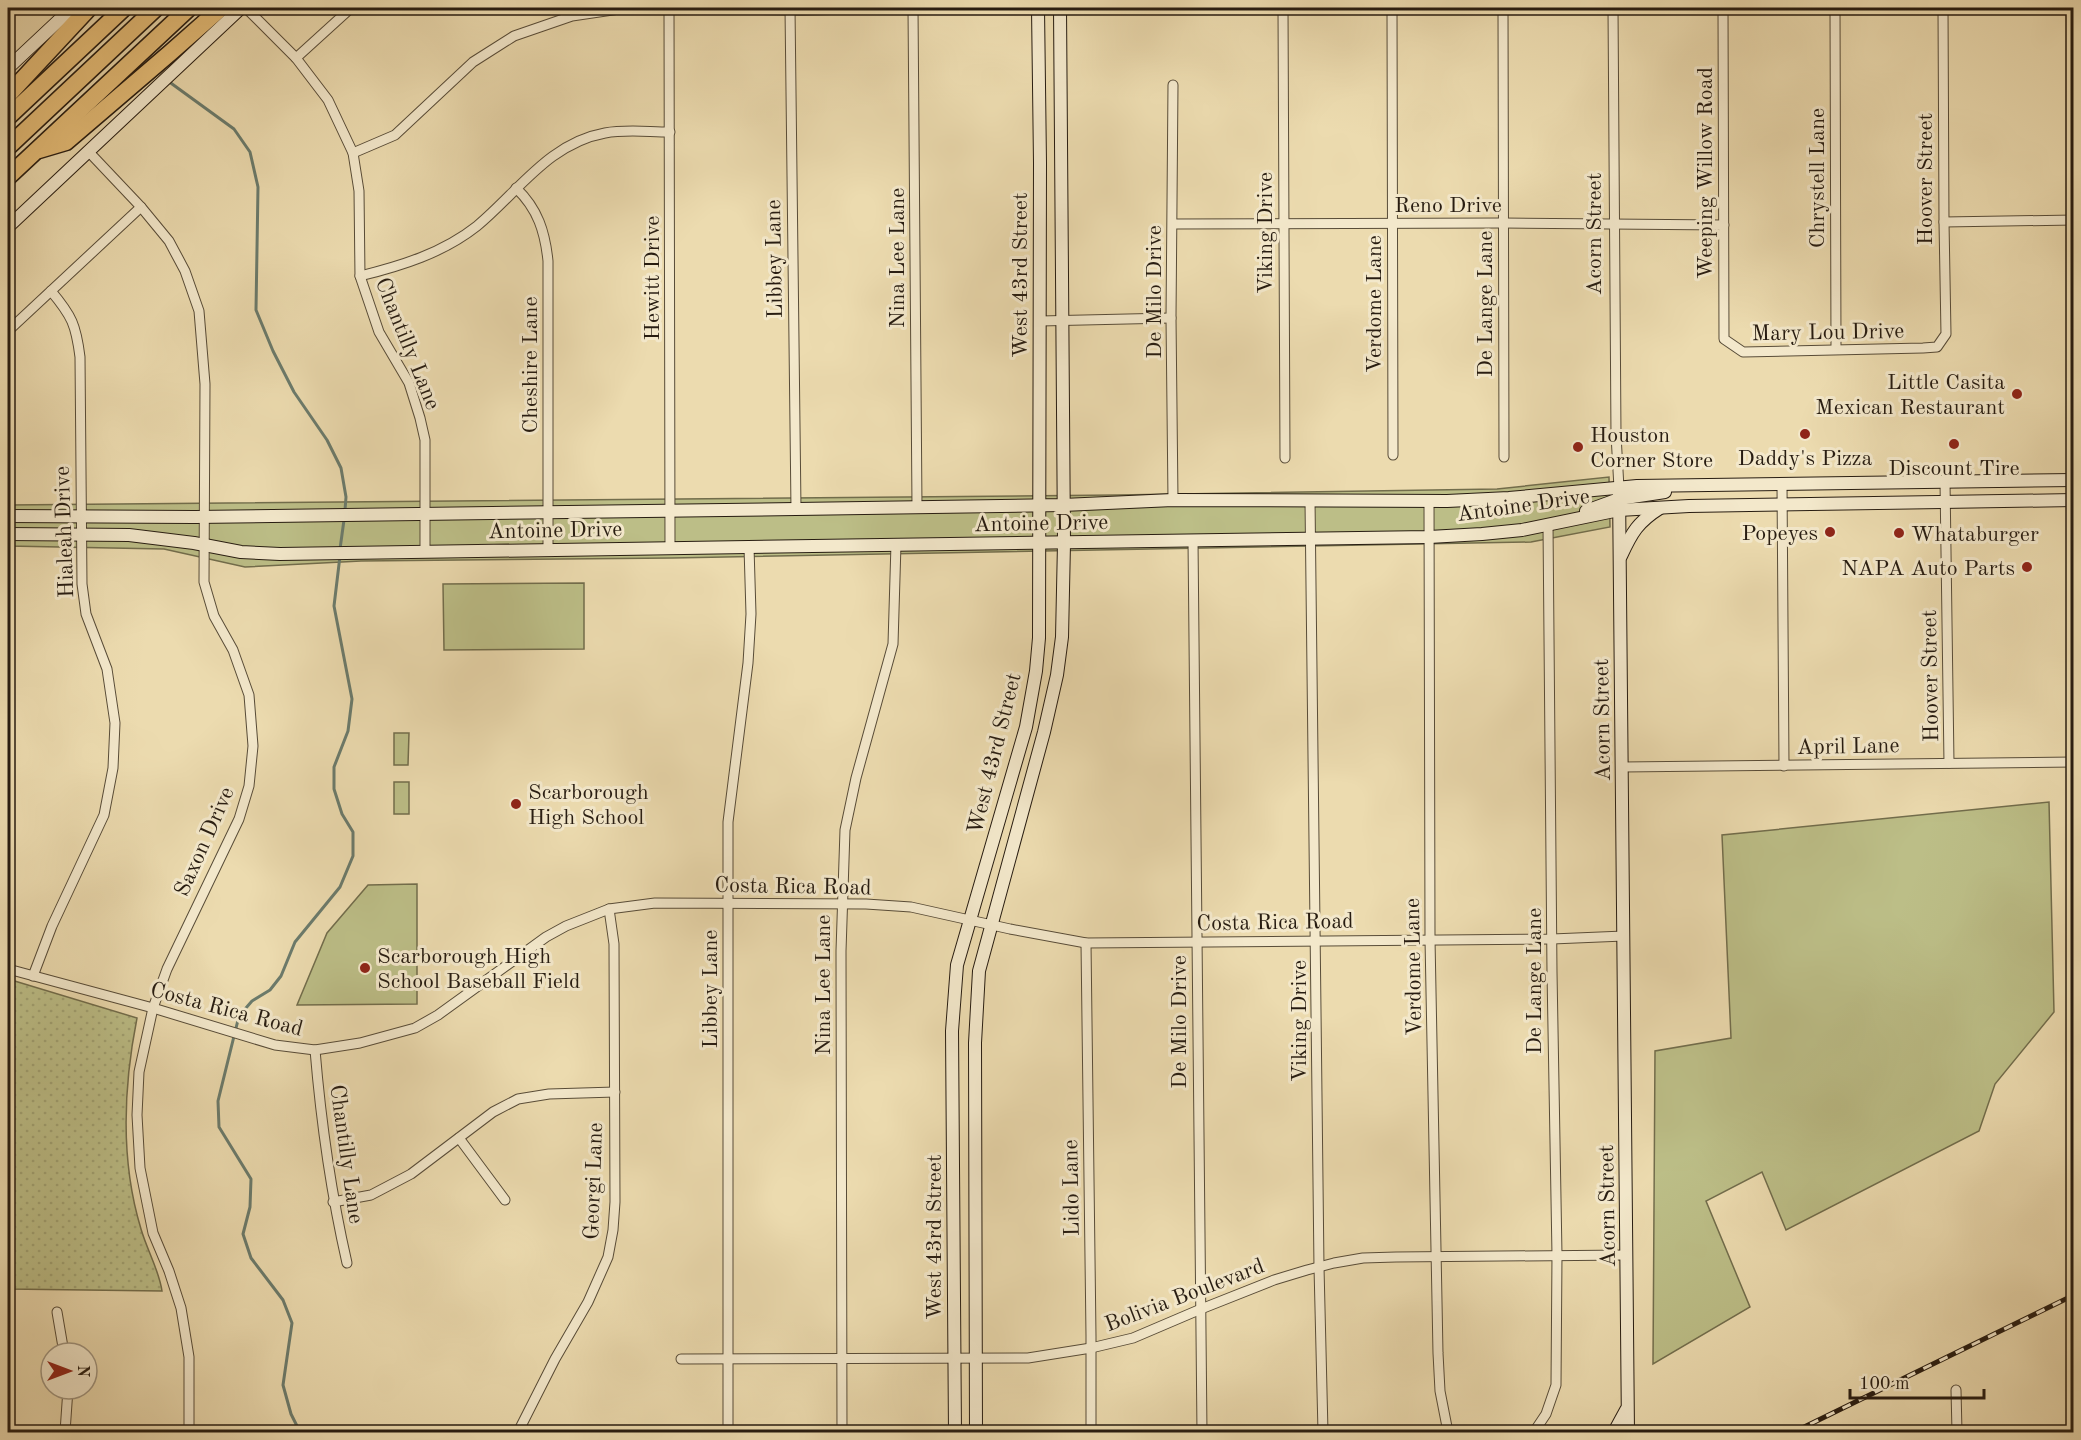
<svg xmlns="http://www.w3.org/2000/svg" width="2081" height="1440" font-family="'Old Standard TT',serif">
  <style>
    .green { fill: #bcbe87; stroke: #726d4c; stroke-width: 1.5 }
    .park { fill: url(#park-dots); stroke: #726d4c; stroke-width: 1.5 }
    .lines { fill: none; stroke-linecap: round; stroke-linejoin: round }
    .stream { stroke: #6b7b6c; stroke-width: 3 }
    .street-casing { stroke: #584c38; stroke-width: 11 }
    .secondary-casing { stroke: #271c11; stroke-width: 14 }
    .highway-casing { stroke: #271c11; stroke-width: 19 }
    .street { stroke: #f3e8cb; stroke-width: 9 }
    .secondary { stroke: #f3e8cb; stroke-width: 12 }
    .highway { stroke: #e6be78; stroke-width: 16 }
    .rail-casing { stroke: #271c11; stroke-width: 5 }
    .rail { stroke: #f3e8cb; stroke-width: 3; stroke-dasharray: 9; stroke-linecap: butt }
    .poi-dot { fill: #8f2418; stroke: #f3e8cb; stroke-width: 2 }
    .labels { text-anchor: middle; stroke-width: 6; stroke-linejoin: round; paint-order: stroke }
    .street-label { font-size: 22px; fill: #271c11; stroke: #f3e8cb }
    .poi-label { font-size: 22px; fill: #271c11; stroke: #f3e8cb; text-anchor: start }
  </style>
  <defs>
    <pattern id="park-dots" width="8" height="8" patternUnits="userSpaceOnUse" patternTransform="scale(1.5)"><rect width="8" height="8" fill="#bcbe87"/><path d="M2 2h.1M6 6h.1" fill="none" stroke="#a2a374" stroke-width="1.8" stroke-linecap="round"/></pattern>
  </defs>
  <rect width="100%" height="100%" fill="#ecdbaf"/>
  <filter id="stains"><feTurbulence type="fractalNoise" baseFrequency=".00333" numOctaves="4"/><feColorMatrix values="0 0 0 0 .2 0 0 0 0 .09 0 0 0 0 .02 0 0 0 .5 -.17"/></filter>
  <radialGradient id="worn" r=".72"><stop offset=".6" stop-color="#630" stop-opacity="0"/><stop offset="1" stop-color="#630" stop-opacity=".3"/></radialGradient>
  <g class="green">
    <path d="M1609,477l1,50 -79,15 -859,16 -311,3 -116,6 -81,-18 -156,-3v-41l1109,-10 380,-6z"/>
    <path d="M584,583v66l-140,1 -1,-66z"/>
    <path d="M394,733h15l-1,32h-14z"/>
    <rect x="394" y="782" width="15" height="32"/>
    <path d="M2049,802l5,210 -59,72 -16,47 -193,99 -24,-58 -56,29 44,106 -97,57 2,-313 76,-13 -9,-203z"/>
    <path d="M417,884v120l-120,1 30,-72 41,-48z"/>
  </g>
  <path class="park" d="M8,979l129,39c-14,71 -17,142 4,211 6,21 18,41 21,62l-154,-2z"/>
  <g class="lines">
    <g class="stream">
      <path d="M99,8l8,9"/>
      <path d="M168,81l66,48 16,23 8,35 -2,123 17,41 21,41 33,48 14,28 5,29 -1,13"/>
      <path d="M340,549l4,-29"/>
      <path d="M300,1432l-9,-18 -8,-29 9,-62 -9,-23 -32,-42 -8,-24 7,-27 1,-28 -32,-52 -1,-26 21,-85 13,-15 18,-11 11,-14 14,-34 45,-55 13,-31v-24l-11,-18 -8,-25v-22l14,-36 4,-32 -18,-93 6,-50"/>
    </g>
    <g class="street-casing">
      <g id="street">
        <path d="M246,8l50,50 32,42 25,53 6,38 1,85 19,56 30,51 11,35 5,22v111"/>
        <path d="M669,8l1,540"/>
        <path d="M790,8l6,501"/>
        <path d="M913,8l4,499"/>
        <path d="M1283,8l2,450"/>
        <path d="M1392,8l1,447"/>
        <path d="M1503,8l1,449"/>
        <path d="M1613,8l3,427 3,53"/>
        <path d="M1723,8l1,331 19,13 180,-4 14,-1 9,-13 -2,-112 -1,-214"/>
        <path d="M1835,8l1,341"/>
        <path d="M296,58l55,-50"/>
        <path d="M1173,85l-2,233 2,182"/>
        <path d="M88,151l53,56 28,34 16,30 14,40 6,73 -1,198 10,34 19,34 16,45 4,51 -4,40 -10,33 -72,150 -14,39 -14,64 -2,43 3,53 13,65 16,38 12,37 8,49v75"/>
        <path d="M353,153l42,-18 78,-73 41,-26 58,-20 54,-8 176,2 115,-2"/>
        <path d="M516,188c22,21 29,44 32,73v289"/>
        <path d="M1944,222l130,-2"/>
        <path d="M1173,224l330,-1 221,2"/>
        <path d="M360,276c41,-10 83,-23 117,-50 41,-34 72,-83 128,-93 21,-4 43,-1 65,-1"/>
        <path d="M1040,321l131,-3"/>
        <path d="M8,331l133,-124"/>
        <path d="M1945,481l4,282"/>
        <path d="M1782,484l2,282"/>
        <path d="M1310,500l9,767 4,165"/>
        <path d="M1429,501l1,438 8,414 2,38 8,41"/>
        <path d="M1193,540l9,892"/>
        <path d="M1623,767l451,-5"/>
        <path d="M1086,943l5,393v96"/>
        <path d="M8,969l145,39 122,37 40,5 45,-7 55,-15 23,-13 108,-78 20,-11 43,-17 46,-6 211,1 45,3 99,22 76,14 466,-4 72,-3"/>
        <path d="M33,976l19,-50 52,-111 9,-47 2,-45 -8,-54 -21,-55 -4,-30 -2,-227c-4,-32 -8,-41 -29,-66"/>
        <path d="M315,1050c6,72 16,143 32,213"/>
        <path d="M459,1138l46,62"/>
        <path d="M333,1202l38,-7 40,-21 82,-62 25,-13 31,-5 66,-2"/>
        <path d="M57,1312l7,41"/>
        <path d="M681,1359l347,-1 63,-10 42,-10 68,-29 73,-29 33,-10 27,-7 29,-5 33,-1 231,-2"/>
        <path d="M1956,1390l1,42"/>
        <path d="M65,1432l3,-43"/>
        <path d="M518,1432l37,-73 33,-57 20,-45 5,-27 2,-28 -1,-258 -5,-35"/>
        <path d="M728,1432v-610l20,-159 3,-49 -2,-67"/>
        <path d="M842,1432l-1,-481 4,-121 11,-52 37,-134 3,-100"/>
        <path d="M1534,1432l12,-18 10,-29 1,-130 -5,-283 -4,-447"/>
      </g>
    </g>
    <g class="secondary-casing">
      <g id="secondary">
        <path d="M8,68l64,-60"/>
        <path d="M8,227l233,-219"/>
        <path d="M1619,488l9,944"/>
        <path d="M1586,511l33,-12 46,-7"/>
        <path d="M8,516l187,1 601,-8 267,-4 110,-5 274,1 62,-3 128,-12 437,-6"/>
        <path d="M8,534l121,1 65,8 47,9 39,2 1149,-17 53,-3 40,-4 97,-20 70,-4 385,-6"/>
        <path d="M1621,556c11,-24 17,-34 39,-48"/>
        <path d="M955,1432l-3,-401 5,-66 69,-238 10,-56 3,-33 1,-475 -2,-155"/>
        <path d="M976,1432l-1,-389 4,-72 65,-239 13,-57 5,-38 2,-94 -4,-535"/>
        <path d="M1614,1432l12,-22"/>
      </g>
    </g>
    <g class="highway-casing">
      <g id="highway">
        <path d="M8,95l81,-87"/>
        <path d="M8,117l116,-109"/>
        <path d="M8,147l148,-139"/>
        <path d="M39,150l27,-8 104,-89 51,-45"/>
        <path d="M8,177l181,-169"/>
      </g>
    </g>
    <use href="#street" class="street"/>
    <use href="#secondary" class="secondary"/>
    <use href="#highway" class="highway"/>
    <g class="rail-casing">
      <path id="rail" d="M1794,1432l280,-137"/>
    </g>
    <use href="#rail" class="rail"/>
  </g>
  <g class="poi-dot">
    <circle cx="2017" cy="394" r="6"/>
    <circle cx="1805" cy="434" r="6"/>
    <circle cx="1954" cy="444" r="6"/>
    <circle cx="1578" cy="447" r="6"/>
    <circle cx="1830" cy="532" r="6"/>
    <circle cx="1899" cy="533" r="6"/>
    <circle cx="2027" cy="567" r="6"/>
    <circle cx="516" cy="804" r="6"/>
    <circle cx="365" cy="968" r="6"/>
  </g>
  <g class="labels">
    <g class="street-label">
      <text transform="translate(1704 173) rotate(-90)" y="8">Weeping Willow Road</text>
      <text transform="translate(1816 178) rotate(-90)" y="8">Chrystell Lane</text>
      <text transform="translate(1924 179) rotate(-90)" y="8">Hoover Street</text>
      <text x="1448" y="212">Reno Drive</text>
      <text transform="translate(1264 233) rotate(-90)" y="8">Viking Drive</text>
      <text transform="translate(1593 234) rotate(-90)" y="8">Acorn Street</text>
      <text transform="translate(896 258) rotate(-90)" y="8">Nina Lee Lane</text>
      <text transform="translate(773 259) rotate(-91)" y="8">Libbey Lane</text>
      <text transform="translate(1019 275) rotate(-90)" y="8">West 43rd Street</text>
      <text transform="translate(651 278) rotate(-90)" y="8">Hewitt Drive</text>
      <text transform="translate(1153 292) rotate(-90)" y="8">De Milo Drive</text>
      <text transform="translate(1373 304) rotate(-90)" y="8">Verdome Lane</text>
      <text transform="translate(1484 304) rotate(-90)" y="8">De Lange Lane</text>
      <text transform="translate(1828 331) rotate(-1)" y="8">Mary Lou Drive</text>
      <text transform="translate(409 343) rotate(68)" y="8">Chantilly Lane</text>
      <text transform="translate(529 365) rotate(-90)" y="8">Cheshire Lane</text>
      <text transform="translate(1523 504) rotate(-8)" y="8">Antoine Drive</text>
      <text transform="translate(1041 522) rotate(-1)" y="8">Antoine Drive</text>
      <text transform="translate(555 529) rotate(-1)" y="8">Antoine Drive</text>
      <text transform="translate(63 532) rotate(-92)" y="8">Hialeah Drive</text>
      <text transform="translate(1929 676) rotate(-91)" y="8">Hoover Street</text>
      <text transform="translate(1601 720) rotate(-91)" y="8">Acorn Street</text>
      <text transform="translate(1848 745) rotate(-1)" y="8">April Lane</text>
      <text transform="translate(993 753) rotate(-76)" y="8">West 43rd Street</text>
      <text transform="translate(203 841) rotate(-66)" y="8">Saxon Drive</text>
      <text transform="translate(793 885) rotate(1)" y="8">Costa Rica Road</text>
      <text transform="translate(1275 921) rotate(-1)" y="8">Costa Rica Road</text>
      <text transform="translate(1412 967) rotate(-91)" y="8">Verdome Lane</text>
      <text transform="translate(1533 981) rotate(-90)" y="8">De Lange Lane</text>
      <text transform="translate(822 985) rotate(-90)" y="8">Nina Lee Lane</text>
      <text transform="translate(709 989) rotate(-90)" y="8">Libbey Lane</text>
      <text transform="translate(227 1008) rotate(15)" y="8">Costa Rica Road</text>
      <text transform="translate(1298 1021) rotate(-90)" y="8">Viking Drive</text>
      <text transform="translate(1178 1022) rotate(-90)" y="8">De Milo Drive</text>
      <text transform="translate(348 1154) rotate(82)" y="8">Chantilly Lane</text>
      <text transform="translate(592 1181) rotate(-88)" y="8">Georgi Lane</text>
      <text transform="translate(1070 1188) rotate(-91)" y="8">Lido Lane</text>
      <text transform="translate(1606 1206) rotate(-91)" y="8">Acorn Street</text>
      <text transform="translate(933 1237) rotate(-90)" y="8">West 43rd Street</text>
      <text transform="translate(1184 1294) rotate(-21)" y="8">Bolivia Boulevard</text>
    </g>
    <g class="poi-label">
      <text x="2005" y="389" text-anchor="end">Little Casita<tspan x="2005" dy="25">Mexican Restaurant</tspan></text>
      <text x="1590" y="442">Houston<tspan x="1590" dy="25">Corner Store</tspan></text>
      <text x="1805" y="465" text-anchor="middle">Daddy's Pizza</text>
      <text x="1954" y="475" text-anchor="middle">Discount Tire</text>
      <text x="1818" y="540" text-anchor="end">Popeyes</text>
      <text x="1911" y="541">Whataburger</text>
      <text x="2015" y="575" text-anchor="end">NAPA Auto Parts</text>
      <text x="528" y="799">Scarborough<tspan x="528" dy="25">High School</tspan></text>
      <text x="377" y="963">Scarborough High<tspan x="377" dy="25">School Baseball Field</tspan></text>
    </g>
  </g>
  <rect width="2081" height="1440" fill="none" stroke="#ecdbaf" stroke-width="30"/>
  <rect x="9" y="9" width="2063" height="1422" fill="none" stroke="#271c11" stroke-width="3"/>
  <rect x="15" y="15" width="2051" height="1410" fill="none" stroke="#271c11" stroke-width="1.5"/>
  <g transform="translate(69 1371) rotate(90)"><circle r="28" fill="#f3e8cb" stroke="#a19681" stroke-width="1.5"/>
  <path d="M0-4.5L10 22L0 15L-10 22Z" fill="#8f2418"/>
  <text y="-9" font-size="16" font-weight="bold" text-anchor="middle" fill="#271c11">N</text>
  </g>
  <path d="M1850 1389v9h134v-9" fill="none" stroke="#271c11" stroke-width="3"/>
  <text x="1859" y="1389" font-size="18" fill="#271c11" stroke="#f3e8cb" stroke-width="4.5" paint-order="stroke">100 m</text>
  <rect width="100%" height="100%" filter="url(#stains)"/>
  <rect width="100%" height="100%" fill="url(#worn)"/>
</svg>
